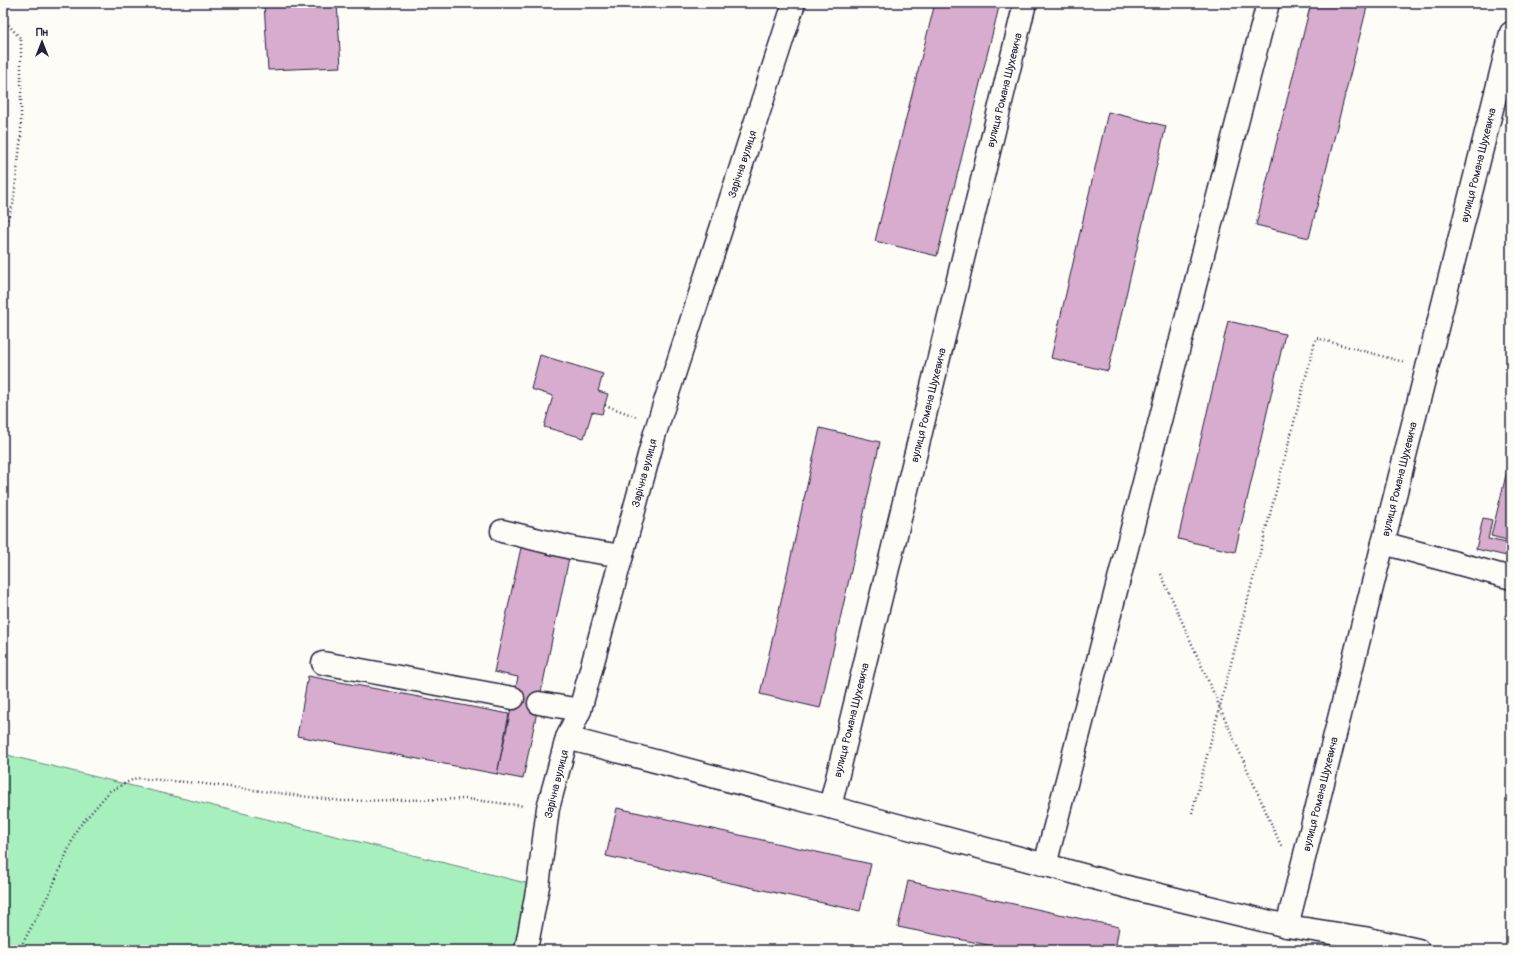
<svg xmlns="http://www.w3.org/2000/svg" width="1514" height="953" font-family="Pangolin,sans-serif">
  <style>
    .green { fill: #a7efbd; stroke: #64887c }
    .building { fill: #d8accf; stroke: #22223b }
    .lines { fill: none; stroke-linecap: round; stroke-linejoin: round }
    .minor-casing { stroke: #22223b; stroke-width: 25 }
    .path { stroke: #22223b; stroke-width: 2.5; stroke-dasharray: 1 3; stroke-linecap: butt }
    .minor { stroke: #fdfcf7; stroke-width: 22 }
    .labels { text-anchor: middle; stroke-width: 3; stroke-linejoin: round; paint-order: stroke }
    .street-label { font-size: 11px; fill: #22223b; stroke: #fdfcf7 }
  </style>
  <rect width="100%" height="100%" fill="#fdfcf7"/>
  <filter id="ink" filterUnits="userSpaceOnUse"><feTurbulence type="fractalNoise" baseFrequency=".025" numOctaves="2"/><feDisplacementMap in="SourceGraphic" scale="8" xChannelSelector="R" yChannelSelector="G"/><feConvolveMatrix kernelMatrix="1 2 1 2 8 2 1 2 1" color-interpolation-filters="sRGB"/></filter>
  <g filter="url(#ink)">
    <path class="green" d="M3,754l535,132 -12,64h-523z"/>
    <g class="building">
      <path d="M264,3h73l4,64 -73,3z"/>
      <path d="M935,3h65l-63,253 -62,-15z"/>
      <path d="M1311,3h57l-59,235 -53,-13z"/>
      <path d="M1108,112l58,14 -58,245 -57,-13z"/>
      <path d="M1228,321l57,13 -50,218 -57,-13z"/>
      <path d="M540,355l63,19 -5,17 10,3 -6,20 -10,-2 -8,26 -40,-11 9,-31 -22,-7z"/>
      <path d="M820,428l60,14 -60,266 -60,-14z"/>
      <path d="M1511,455v86l-20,-5z"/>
      <path d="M1483,518l9,2 -4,19 23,5v13l-35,-8z"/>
      <path d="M522,543l48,10 -47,226 -26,-5 21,-97 -24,-5z"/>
      <path d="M308,676l201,38 -12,60 -200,-38z"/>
      <path d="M617,808l254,56 -11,47 -254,-55z"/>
      <path d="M908,881l211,46 -4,23h-102l-115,-23z"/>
    </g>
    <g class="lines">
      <g class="minor-casing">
        <g id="minor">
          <path d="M502,531l70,17 50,8"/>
          <path d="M1383,543l128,35"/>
          <path d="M323,663l190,35"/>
          <path d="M539,703l41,7"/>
          <path d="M567,738l263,69 305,82 152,37 77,12 54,12"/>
          <path d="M830,807l195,-804"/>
          <path d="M1045,865l223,-862"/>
          <path d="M1287,926l224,-893"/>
          <path d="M526,950l12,-64 10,-78 19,-70 13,-28 75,-277 139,-430"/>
        </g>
      </g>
      <g class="path">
        <path d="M3,19l18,20v98l-8,68 -10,27"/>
        <path d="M605,405l32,12"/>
        <path d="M1161,574l121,274"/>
        <path d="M1192,813l124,-475 88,24"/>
        <path d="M19,950l33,-62 25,-59 33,-38 26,-13 61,5 145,18 124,-2 58,7"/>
      </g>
      <use href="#minor" class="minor"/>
    </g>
  </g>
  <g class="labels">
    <g class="street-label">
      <text transform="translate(1004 90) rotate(-76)" y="4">вулиця Романа Шухевича</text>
      <text transform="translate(742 164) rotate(-72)" y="4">Зарічна вулиця</text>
      <text transform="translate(1478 165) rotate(-76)" y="4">вулиця Романа Шухевича</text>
      <text transform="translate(928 405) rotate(-76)" y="4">вулиця Романа Шухевича</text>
      <text transform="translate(644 473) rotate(-75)" y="4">Зарічна вулиця</text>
      <text transform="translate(1399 479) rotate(-76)" y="4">вулиця Романа Шухевича</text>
      <text transform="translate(851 720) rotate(-76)" y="4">вулиця Романа Шухевича</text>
      <text transform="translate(556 784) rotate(-76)" y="4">Зарічна вулиця</text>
      <text transform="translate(1320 794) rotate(-76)" y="4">вулиця Романа Шухевича</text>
    </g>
  </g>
  <rect width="1514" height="953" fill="none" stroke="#fdfcf7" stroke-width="16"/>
  <rect x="8" y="8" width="1498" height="937" fill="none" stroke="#22223b" stroke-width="1.5" filter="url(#ink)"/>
  <g transform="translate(42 42)" stroke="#fdfcf7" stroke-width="3" paint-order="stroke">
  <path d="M0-3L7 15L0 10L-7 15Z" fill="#22223b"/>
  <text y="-6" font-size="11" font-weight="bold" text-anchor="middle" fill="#22223b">Пн</text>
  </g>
</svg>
